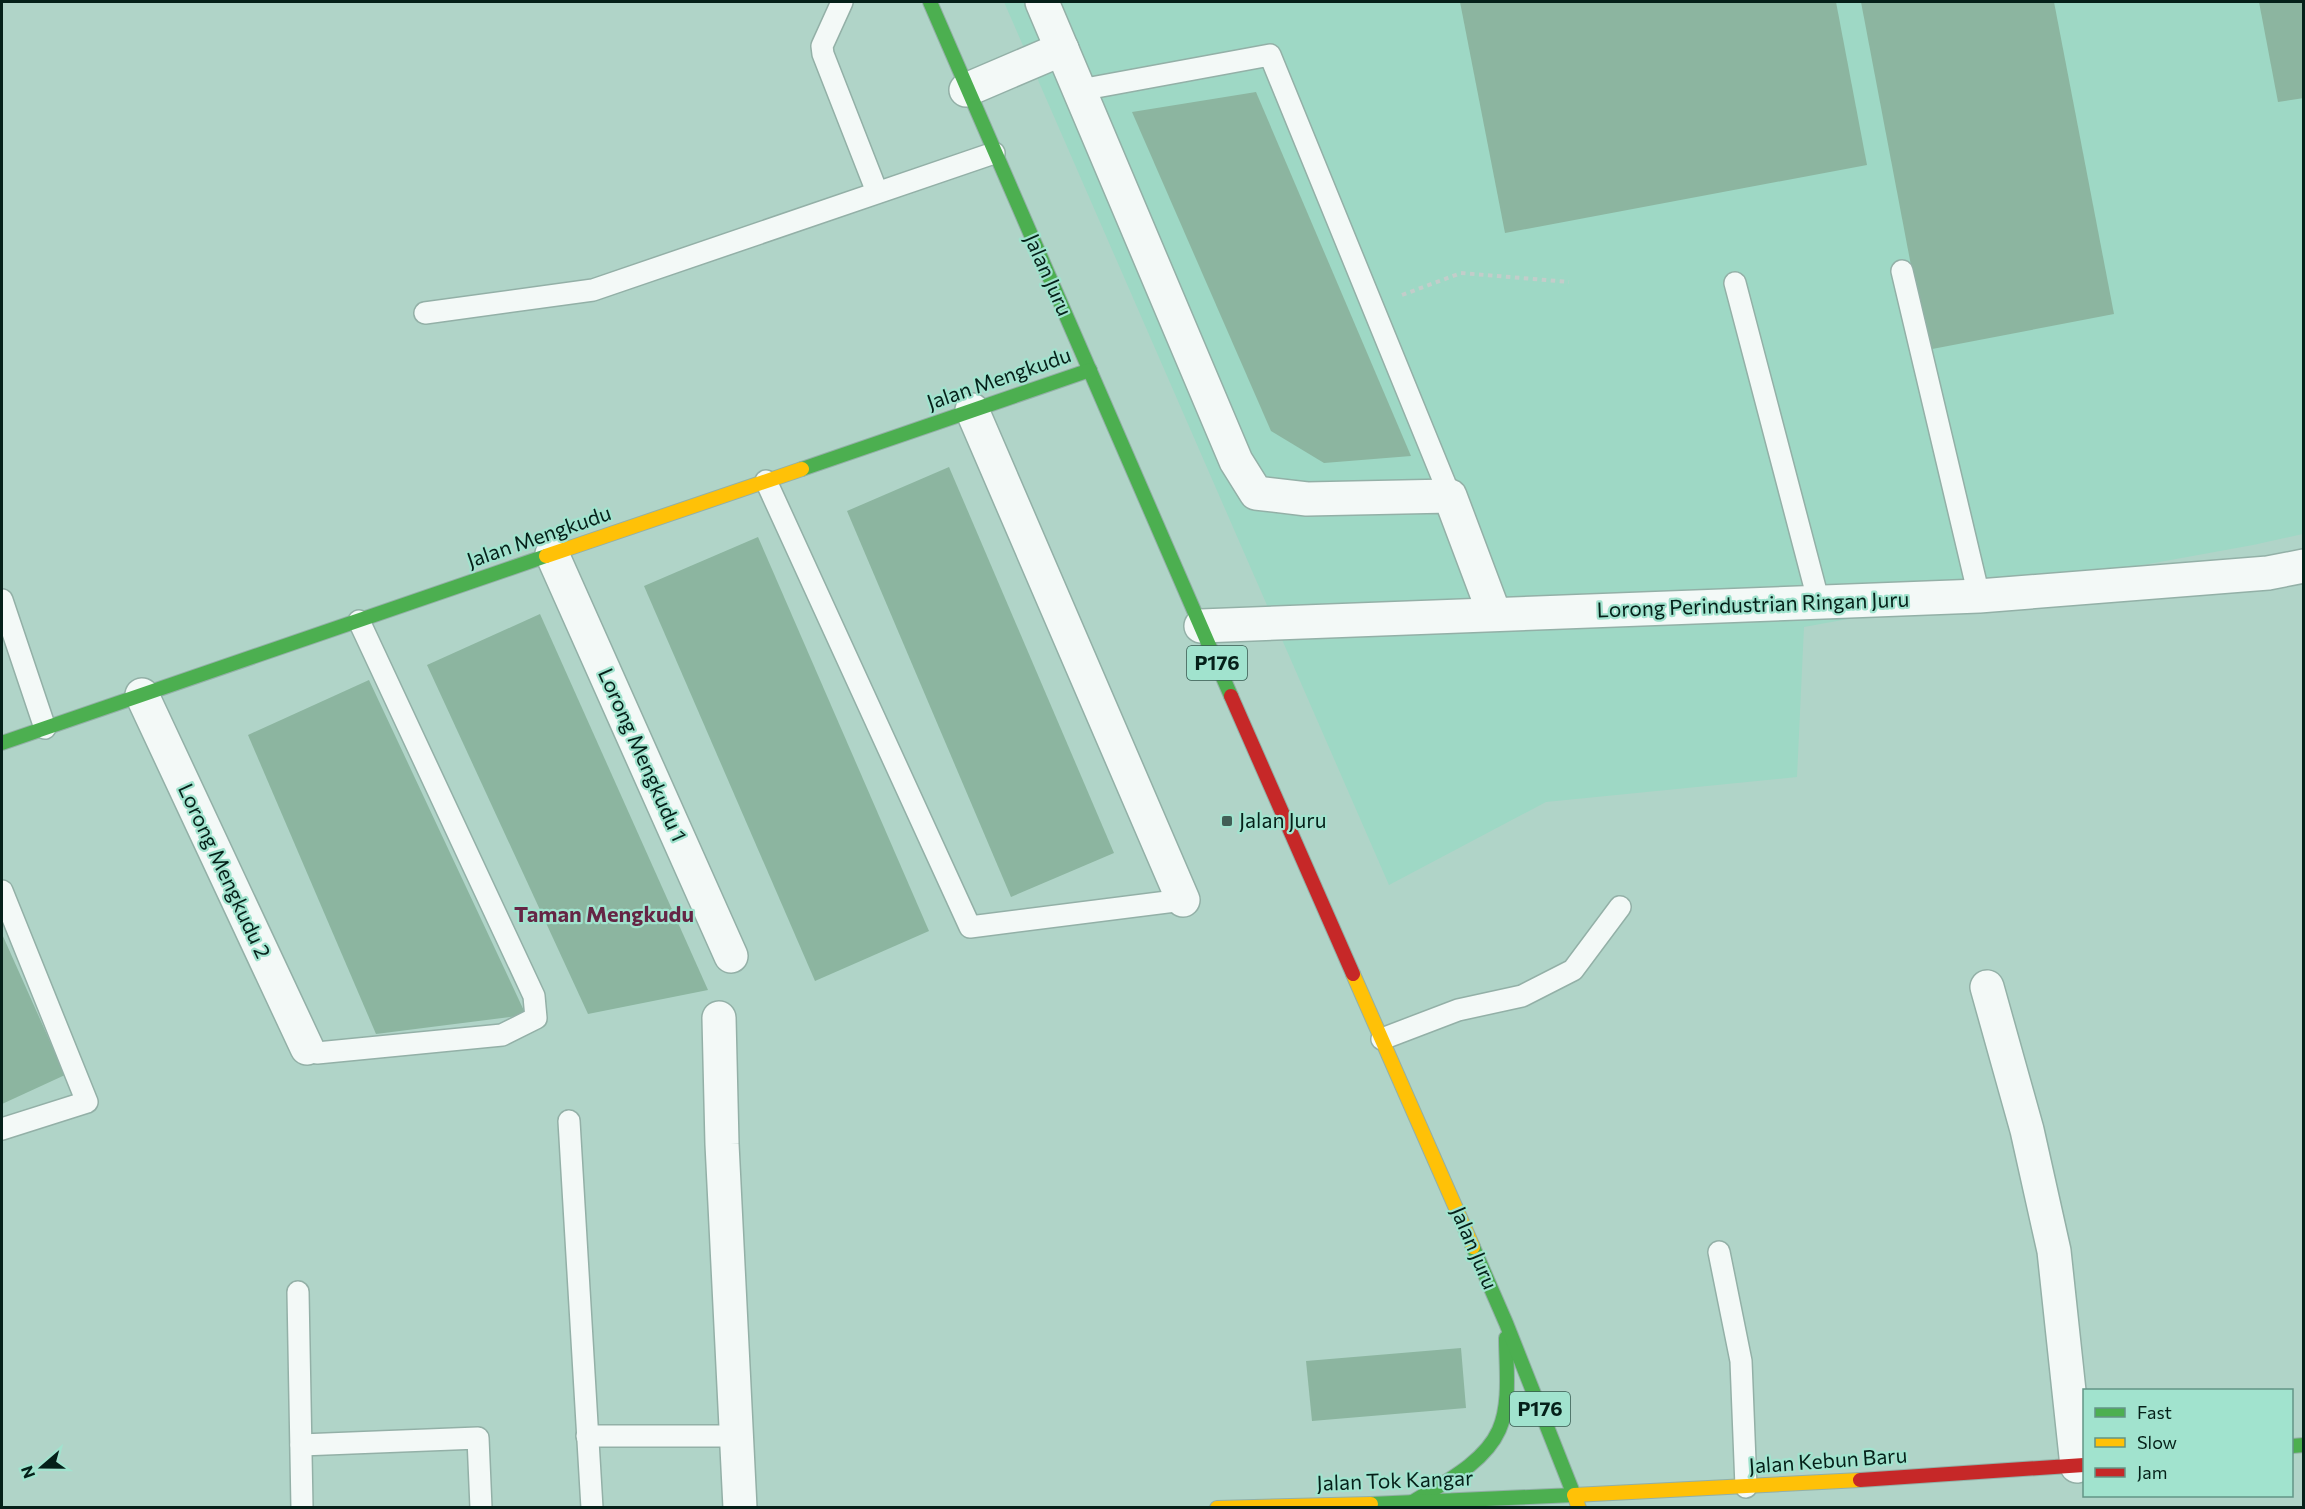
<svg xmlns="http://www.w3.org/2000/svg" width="2305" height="1509" font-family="Commissioner,sans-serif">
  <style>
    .built { fill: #9ed8c5 }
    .building { fill: #8cb5a0 }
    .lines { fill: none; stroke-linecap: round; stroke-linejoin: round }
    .lane-casing { stroke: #93b0a7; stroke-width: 24 }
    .street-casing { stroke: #93b0a7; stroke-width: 36 }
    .fast-casing { stroke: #93b0a7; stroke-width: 16 }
    .slow-casing { stroke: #93b0a7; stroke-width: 16 }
    .jam-casing { stroke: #93b0a7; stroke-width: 16 }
    .path { stroke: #c3cdca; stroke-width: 4; stroke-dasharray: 4.5 4.5; stroke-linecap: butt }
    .lane { stroke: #f3f9f7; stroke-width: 21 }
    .street { stroke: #f3f9f7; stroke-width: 33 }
    .fast { stroke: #4caf50; stroke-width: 14 }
    .slow { stroke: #ffc107; stroke-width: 14 }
    .jam { stroke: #c62828; stroke-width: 14 }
    .poi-dot { fill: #415f56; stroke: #a1e3ce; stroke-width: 2 }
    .labels { text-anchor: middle; stroke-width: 4.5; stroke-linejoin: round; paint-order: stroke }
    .shield { fill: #a1e3ce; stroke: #345a4f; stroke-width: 1.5 }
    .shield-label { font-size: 20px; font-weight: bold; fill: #052019 }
    .street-label { font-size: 21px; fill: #052019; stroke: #a1e3ce }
    .poi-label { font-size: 21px; fill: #052019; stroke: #a1e3ce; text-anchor: start }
    .neighbourhood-label { font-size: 22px; font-weight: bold; fill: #652545; stroke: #a1e3ce }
  </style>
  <rect width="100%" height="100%" fill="#b0d4c8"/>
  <path class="built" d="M1004,2h1299v532l-50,11 -449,82 -7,150 -251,25 -157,83z"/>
  <g class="building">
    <path d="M1460,2h376l31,163 -362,68z"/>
    <path d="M1861,2h193l60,312 -187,36z"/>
    <path d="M2259,2h45v96l-26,4z"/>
    <path d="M1256,92l155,364 -87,7 -53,-32 -139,-319z"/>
    <path d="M949,467l165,386 -103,44 -164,-386z"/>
    <path d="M758,537l171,394 -114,50 -171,-395z"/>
    <path d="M540,614l168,376 -120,24 -161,-349z"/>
    <path d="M369,680l157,335 -150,19 -128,-299z"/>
    <path d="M2,934l63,141 -63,29z"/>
    <path d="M1461,1348l5,60 -154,13 -6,-60z"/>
  </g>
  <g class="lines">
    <g class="lane-casing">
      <g id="lane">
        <path d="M842,2l-20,44 1,8 54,138"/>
        <path d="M1080,90l190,-35 180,441"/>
        <path d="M1902,271l77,325"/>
        <path d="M1735,283l84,320"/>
        <path d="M425,313l168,-23 401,-137"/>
        <path d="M766,481l204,446 213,-27"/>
        <path d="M2,600l43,128"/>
        <path d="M2,891l85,211 -85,27"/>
        <path d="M1382,1039l76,-29 64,-14 51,-26 47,-63"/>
        <path d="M307,1048l10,5 185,-18 34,-17 -2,-22 -175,-375"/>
        <path d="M569,1121l23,387"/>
        <path d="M1719,1252l22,109 5,126"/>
        <path d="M298,1292l4,216"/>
        <path d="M587,1436h149"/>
        <path d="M301,1445l177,-7 3,70"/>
      </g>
    </g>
    <g class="street-casing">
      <g id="street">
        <path d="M1042,2l194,459 20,32 51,6 143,-3 44,117"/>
        <path d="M966,90l96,-41"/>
        <path d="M972,410l211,490"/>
        <path d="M552,554l179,402"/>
        <path d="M1201,626l778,-30 289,-23 36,-7"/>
        <path d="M142,695l165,353"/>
        <path d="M1987,987l40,143 27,121 23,215"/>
        <path d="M719,1018l3,126 18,364"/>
      </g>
    </g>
    <g class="fast-casing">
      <g id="fast">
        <path d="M930,2l301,694"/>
        <path d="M802,469l288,-99"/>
        <path d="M2,743l544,-187"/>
        <path d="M2292,1446l12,-1"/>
        <path d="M1411,1503c30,-19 73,-39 88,-73 12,-27 7,-63 7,-92"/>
        <path d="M1371,1504l203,-9 -68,-172 -33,-76"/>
      </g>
    </g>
    <g class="slow-casing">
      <g id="slow">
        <path d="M546,556l256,-87"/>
        <path d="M1353,974l120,273"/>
        <path d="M1217,1508l154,-4"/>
        <path d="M1579,1508l-5,-13 286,-15"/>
      </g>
    </g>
    <g class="jam-casing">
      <g id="jam">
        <path d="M1231,696l122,278"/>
        <path d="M1860,1480l224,-15"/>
      </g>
    </g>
    <path class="path" d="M1402,295l59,-22 108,9"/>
    <use href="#lane" class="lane"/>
    <use href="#street" class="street"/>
    <use href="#fast" class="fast"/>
    <use href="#slow" class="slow"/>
    <use href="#jam" class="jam"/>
  </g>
  <rect class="poi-dot" x="1221" y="815" width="12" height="12" rx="3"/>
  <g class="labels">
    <g class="shield">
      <rect x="1187" y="646" width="60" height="34" rx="4.5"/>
      <rect x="1510" y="1392" width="60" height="34" rx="4.5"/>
    </g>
    <g class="shield-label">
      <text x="1217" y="670">P176</text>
      <text x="1540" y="1416">P176</text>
    </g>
    <g class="street-label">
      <text transform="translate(1048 275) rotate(66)" y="7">Jalan Juru</text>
      <text transform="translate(999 379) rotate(-19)" y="7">Jalan Mengkudu</text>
      <text transform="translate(539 537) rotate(-19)" y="7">Jalan Mengkudu</text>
      <text transform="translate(1753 605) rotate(-2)" y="7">Lorong Perindustrian Ringan Juru</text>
      <text transform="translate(642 755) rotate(66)" y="7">Lorong Mengkudu 1</text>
      <text transform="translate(224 871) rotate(65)" y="7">Lorong Mengkudu 2</text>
      <text transform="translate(1474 1248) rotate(67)" y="7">Jalan Juru</text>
      <text transform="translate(1828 1461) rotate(-4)" y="7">Jalan Kebun Baru</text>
      <text transform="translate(1395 1481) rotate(-2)" y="7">Jalan Tok Kangar</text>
    </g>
    <g class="poi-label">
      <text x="1239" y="828">Jalan Juru</text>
    </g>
    <g class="neighbourhood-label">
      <text x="604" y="922">Taman Mengkudu</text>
    </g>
  </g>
  <rect width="2305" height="1509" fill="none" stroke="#052019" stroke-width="6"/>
  <rect x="2083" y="1389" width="210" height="108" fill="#a1e3ce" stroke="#639586" stroke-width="1.5"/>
  <rect x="2095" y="1408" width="30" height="9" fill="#4caf50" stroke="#639586" stroke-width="1.5"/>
  <text x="2137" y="1419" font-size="18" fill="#052019">Fast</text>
  <rect x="2095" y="1438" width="30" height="9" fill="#ffc107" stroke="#639586" stroke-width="1.5"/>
  <text x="2137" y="1449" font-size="18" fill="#052019">Slow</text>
  <rect x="2095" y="1468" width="30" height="9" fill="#c62828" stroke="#639586" stroke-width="1.5"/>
  <text x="2137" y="1479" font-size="18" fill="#052019">Jam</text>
  <g transform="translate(42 1467) rotate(250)" stroke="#a1e3ce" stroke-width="4.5" paint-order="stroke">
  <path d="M0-4.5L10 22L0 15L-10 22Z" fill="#052019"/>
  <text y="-9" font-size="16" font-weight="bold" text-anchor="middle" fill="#052019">N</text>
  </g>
</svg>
